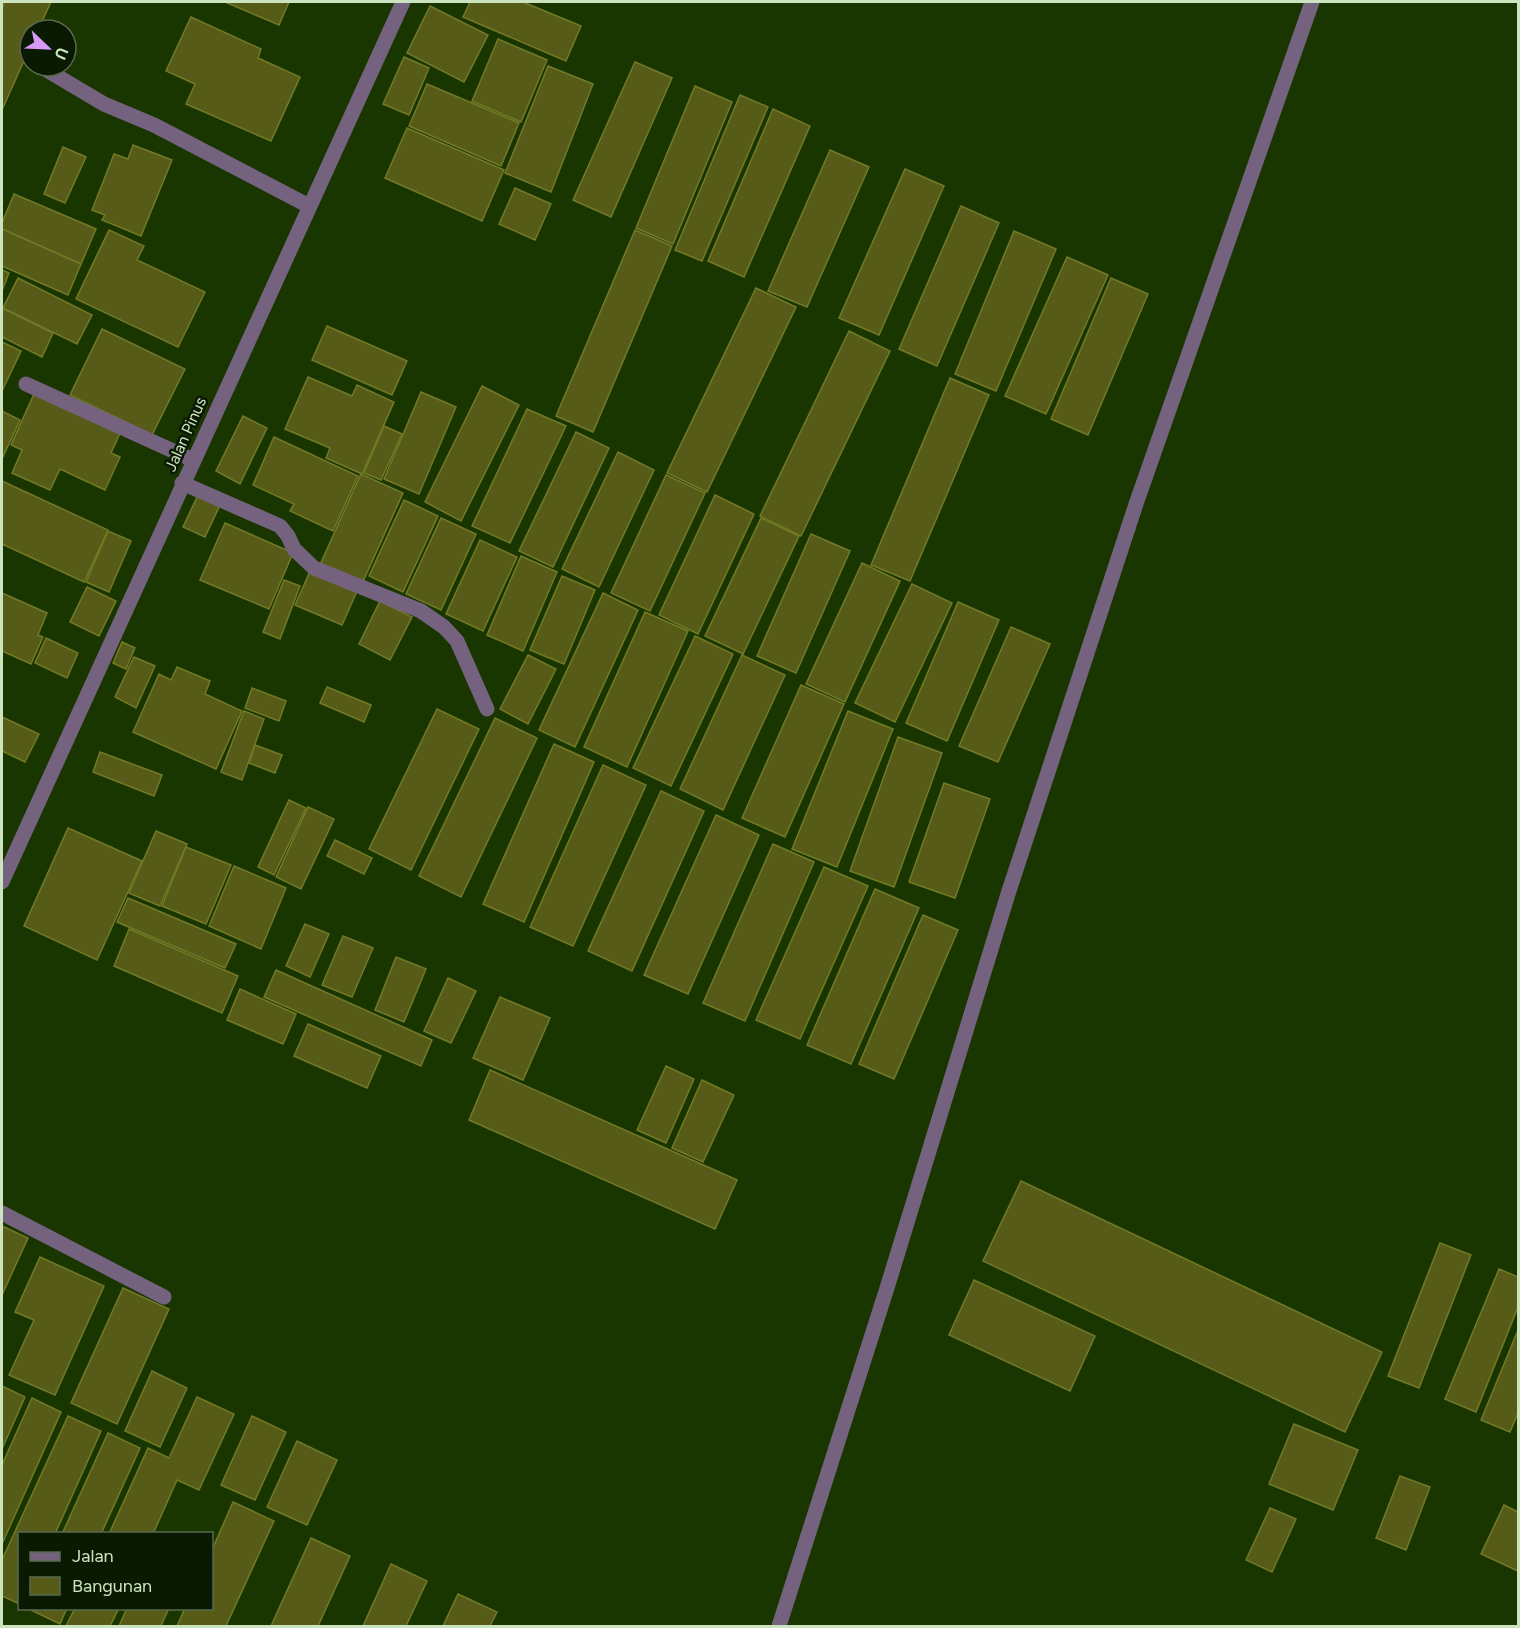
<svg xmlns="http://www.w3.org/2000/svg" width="1520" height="1628" font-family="Figtree,sans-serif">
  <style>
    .building { fill: #565b18; stroke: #737a26; stroke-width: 1.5 }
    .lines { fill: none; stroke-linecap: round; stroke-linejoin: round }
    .minor { stroke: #75627e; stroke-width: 15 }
    .labels { text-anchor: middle; stroke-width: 5; stroke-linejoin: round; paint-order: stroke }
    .street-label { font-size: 16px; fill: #cce3bf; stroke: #0a1901 }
  </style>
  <rect width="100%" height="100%" fill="#193500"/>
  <g class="building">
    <path d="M5,2h46l-13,28h-8v17l-28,63v-101z"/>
    <path d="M225,2h64l-10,23z"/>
    <path d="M470,2h53l58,24 -15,35 -103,-44z"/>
    <path d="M430,6l58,29 -24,47 -57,-29z"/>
    <path d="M191,17l70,32 -3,9 42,19 -29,64 -85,-37 9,-20 -29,-13z"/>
    <path d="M498,39l49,21 -26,62 -49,-21z"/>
    <path d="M404,57l25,11 -20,47 -26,-11z"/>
    <path d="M635,62l37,16 -61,139 -38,-17z"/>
    <path d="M548,66l45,18 -42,108 -46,-19z"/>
    <path d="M427,84l92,39 -18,43 -92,-40z"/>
    <path d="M695,86l37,16 -59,142 -37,-16z"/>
    <path d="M740,95l28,12 -66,154 -27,-11z"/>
    <path d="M773,109l37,17 -66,151 -36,-16z"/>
    <path d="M407,128l97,42 -22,51 -97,-43z"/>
    <path d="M133,145l39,15 -31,76 -39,-16 3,-5 -13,-5 22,-56 14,5z"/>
    <path d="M63,147l23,10 -21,46 -21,-9z"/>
    <path d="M830,150l39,17 -62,140 -39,-16z"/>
    <path d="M905,169l39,17 -65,149 -40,-17z"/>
    <path d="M515,188l36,16 -16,36 -36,-16z"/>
    <path d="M14,194l82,35 -15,35 -79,-35v-6z"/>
    <path d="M961,206l38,17 -62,143 -38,-17z"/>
    <path d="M2,229l79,35 -13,31 -66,-29z"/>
    <path d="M109,230l35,16 -7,14 68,32 -27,55 -102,-48z"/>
    <path d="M635,230l37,16 -79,186 -37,-16z"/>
    <path d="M1014,231l42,18 -60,142 -41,-17z"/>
    <path d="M1067,257l41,18 -62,139 -41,-18z"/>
    <path d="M2,270l7,3 -7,18z"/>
    <path d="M18,278l74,37 -15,29 -74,-36z"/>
    <path d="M1111,278l37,16 -60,141 -37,-16z"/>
    <path d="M756,288l40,19 -89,185 -40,-19z"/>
    <path d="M2,308l51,25 -11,24 -40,-20z"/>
    <path d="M327,326l80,35 -15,34 -80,-35z"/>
    <path d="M102,329l83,40 -33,66 -82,-40z"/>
    <path d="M849,331l41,20 -89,185 -41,-20z"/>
    <path d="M2,342l19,9 -19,40z"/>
    <path d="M308,377l44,19 5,-11 37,17 -32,72 -36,-16 4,-10 -45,-19z"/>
    <path d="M950,378l39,17 -79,186 -39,-16z"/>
    <path d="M482,386l37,19 -58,116 -36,-19z"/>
    <path d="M421,392l35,15 -37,87 -35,-15z"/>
    <path d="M34,394l86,39 -9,20 9,4 -15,33 -45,-21 -10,21 -38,-17 10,-23 -11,-5z"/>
    <path d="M527,409l39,17 -56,117 -38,-17z"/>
    <path d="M2,411l18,9 -18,39z"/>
    <path d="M243,416l24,12 -27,56 -24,-13z"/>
    <path d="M384,426l18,8 -21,46 -17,-7z"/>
    <path d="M576,432l33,16 -56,119 -34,-16z"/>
    <path d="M274,437l84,39 -25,55 -43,-20 4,-7 -41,-19z"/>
    <path d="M618,452l36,18 -55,117 -37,-18z"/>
    <path d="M361,474l42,19 -42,93 -42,-19z"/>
    <path d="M666,475l39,18 -55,118 -39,-18z"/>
    <path d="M2,481l106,49 -24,52 -82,-38z"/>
    <path d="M198,495l22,10 -15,32 -22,-10z"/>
    <path d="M715,495l39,19 -56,120 -39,-19z"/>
    <path d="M404,500l34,16 -35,76 -34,-16z"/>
    <path d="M441,518l35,16 -35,76 -35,-16z"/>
    <path d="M761,518l38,18 -56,118 -38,-18z"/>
    <path d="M225,523l68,30 -24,56 -69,-29z"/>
    <path d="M108,531l23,10 -22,51 -23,-10z"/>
    <path d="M811,534l39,17 -54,122 -39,-17z"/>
    <path d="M480,540l37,17 -34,74 -37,-17z"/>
    <path d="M521,556l36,16 -34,79 -36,-16z"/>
    <path d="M862,563l38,18 -55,121 -39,-18z"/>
    <path d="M311,569l47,20 -16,36 -47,-20z"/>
    <path d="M562,576l33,14 -31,74 -34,-14z"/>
    <path d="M284,580l16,6 -20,53 -17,-7z"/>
    <path d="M912,584l40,19 -57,119 -40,-19z"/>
    <path d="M87,587l29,14 -17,35 -29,-14z"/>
    <path d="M2,593l45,20 -9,22 5,2 -12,27 -29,-13z"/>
    <path d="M603,593l35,17 -63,137 -36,-17z"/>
    <path d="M380,601l32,16 -22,43 -31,-16z"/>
    <path d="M958,602l41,18 -52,121 -41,-18z"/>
    <path d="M645,612l43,19 -61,136 -43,-20z"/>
    <path d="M1011,627l39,17 -52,118 -39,-16z"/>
    <path d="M695,636l38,18 -62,132 -38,-18z"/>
    <path d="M46,638l32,15 -11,25 -32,-15z"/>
    <path d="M122,642l13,6 -9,21 -13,-6z"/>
    <path d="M528,655l28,14 -28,55 -28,-15z"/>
    <path d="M742,655l43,20 -62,135 -43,-21z"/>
    <path d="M134,657l21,9 -19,42 -21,-11z"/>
    <path d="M177,667l33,14 -5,13 37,17 -26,58 -83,-37 26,-58 12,6z"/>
    <path d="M801,685l43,19 -59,133 -43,-19z"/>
    <path d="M327,687l44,18 -7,17 -44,-19z"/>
    <path d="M252,688l34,13 -7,20 -34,-13z"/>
    <path d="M437,709l42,20 -68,141 -42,-21z"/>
    <path d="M244,711l20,8 -22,61 -21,-8z"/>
    <path d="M848,711l45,18 -56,138 -45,-18z"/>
    <path d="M2,717l37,17 -14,28 -23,-11z"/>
    <path d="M495,718l42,20 -76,159 -42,-21z"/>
    <path d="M898,737l44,16 -48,134 -44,-16z"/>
    <path d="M554,744l40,18 -70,160 -41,-18z"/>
    <path d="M255,745l27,10 -7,18 -26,-10z"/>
    <path d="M100,752l62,23 -8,21 -61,-24z"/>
    <path d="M603,765l43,20 -73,161 -43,-19z"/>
    <path d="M944,783l46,16 -35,99 -46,-16z"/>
    <path d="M661,791l43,20 -72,160 -44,-20z"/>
    <path d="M289,800l17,8 -32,67 -16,-8z"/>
    <path d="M308,807l26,12 -33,70 -25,-12z"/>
    <path d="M716,815l43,20 -71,159 -44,-19z"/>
    <path d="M68,828l74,33 -45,99 -73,-34z"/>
    <path d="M156,831l31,13 -27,62 -31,-13z"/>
    <path d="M335,840l37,18 -8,16 -37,-18z"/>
    <path d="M773,844l41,18 -69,159 -42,-18z"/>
    <path d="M186,847l45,18 -25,59 -44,-18z"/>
    <path d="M234,866l52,22 -25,61 -52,-23z"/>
    <path d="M824,867l44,19 -68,153 -44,-19z"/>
    <path d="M875,889l44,19 -68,156 -44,-19z"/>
    <path d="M128,898l108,46 -11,24 -108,-46z"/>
    <path d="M923,915l35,15 -64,149 -35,-15z"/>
    <path d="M305,924l24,10 -19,43 -24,-11z"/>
    <path d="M129,929l109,47 -16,37 -108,-47z"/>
    <path d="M343,936l30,12 -21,49 -30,-12z"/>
    <path d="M396,957l30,12 -22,53 -29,-12z"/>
    <path d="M276,970l156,70 -11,26 -157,-69z"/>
    <path d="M448,978l28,13 -25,52 -27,-12z"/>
    <path d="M240,989l56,25 -13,30 -56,-24z"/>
    <path d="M500,997l50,21 -27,62 -50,-22z"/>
    <path d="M308,1024l73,32 -14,32 -73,-32z"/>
    <path d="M666,1066l28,13 -28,64 -29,-13z"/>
    <path d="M490,1070l247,110 -22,49 -246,-109z"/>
    <path d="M702,1080l32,15 -31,67 -31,-14z"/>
    <path d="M1021,1181l361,171 -37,80 -362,-171z"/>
    <path d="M2,1226l26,12 -26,57z"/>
    <path d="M1440,1243l31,12 -52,133 -31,-12z"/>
    <path d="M40,1257l64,29 -49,109 -46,-20 25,-55 -19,-8z"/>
    <path d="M1499,1269l19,8v30l-42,105 -31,-13z"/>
    <path d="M974,1280l121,56 -25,55 -121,-56z"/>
    <path d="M123,1288l46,21 -52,115 -46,-21z"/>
    <path d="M1518,1330v83l-8,19 -29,-12z"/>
    <path d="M152,1371l35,17 -27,59 -35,-16z"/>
    <path d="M2,1386l23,11 -23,52z"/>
    <path d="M197,1397l37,17 -35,76 -22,-10 -24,54h-44l39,-86 21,10z"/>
    <path d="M32,1398l29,14 -59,132v-79z"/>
    <path d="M68,1416l33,15 -46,103h-35v70l-18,-8v-36z"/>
    <path d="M252,1416l34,16 -31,68 -34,-15z"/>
    <path d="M1294,1424l64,26 -25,60 -64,-26z"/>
    <path d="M108,1433l32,15 -39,86h-39z"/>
    <path d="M297,1441l40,19 -30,65 -40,-18z"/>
    <path d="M1400,1476l30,11 -24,63 -30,-12z"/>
    <path d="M233,1502l41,19 -48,105h-49l8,-18h27v-58z"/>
    <path d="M1504,1505l14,7v59l-37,-17z"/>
    <path d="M1270,1508l26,11 -24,53 -26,-12z"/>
    <path d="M311,1538l39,18 -32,70h-47z"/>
    <path d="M391,1564l36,17 -21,45h-43z"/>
    <path d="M458,1594l39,18 -7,14h-47z"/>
    <path d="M27,1608h40l-7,16z"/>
    <path d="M75,1608h44l-9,18h-44z"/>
    <path d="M127,1608h42l-8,18h-42z"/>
  </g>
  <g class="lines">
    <g class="minor">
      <path d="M45,69l59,35 50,21 155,81"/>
      <path d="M26,384l167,76"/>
      <path d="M182,483l98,43 8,10 6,13 20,19 107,43 23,16 13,14 30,68"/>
      <path d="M2,882l401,-880"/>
      <path d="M2,1213l162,84"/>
      <path d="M779,1626l108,-338 121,-394 128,-390 176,-502"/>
    </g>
  </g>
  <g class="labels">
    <g class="street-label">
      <text transform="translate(185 434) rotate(-66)" y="6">Jalan Pinus</text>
    </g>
  </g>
  <rect width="1520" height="1628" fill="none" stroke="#cce3bf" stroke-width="6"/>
  <rect x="18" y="1532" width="195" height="78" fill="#0a1901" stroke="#586a4d" stroke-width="1.5"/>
  <rect x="30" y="1552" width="30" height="9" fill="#75627e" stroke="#586a4d" stroke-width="1.5"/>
  <text x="72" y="1562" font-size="18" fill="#cce3bf">Jalan</text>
  <rect x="30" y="1577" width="30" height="18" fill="#565b18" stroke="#586a4d" stroke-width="1.5"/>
  <text x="72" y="1592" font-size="18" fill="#cce3bf">Bangunan</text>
  <g transform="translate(48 48) rotate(113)"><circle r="28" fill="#0a1901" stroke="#586a4d" stroke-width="1.5"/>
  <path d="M0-4.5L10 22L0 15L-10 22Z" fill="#d89af8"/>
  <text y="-9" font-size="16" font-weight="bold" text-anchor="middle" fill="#cce3bf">U</text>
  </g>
</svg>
